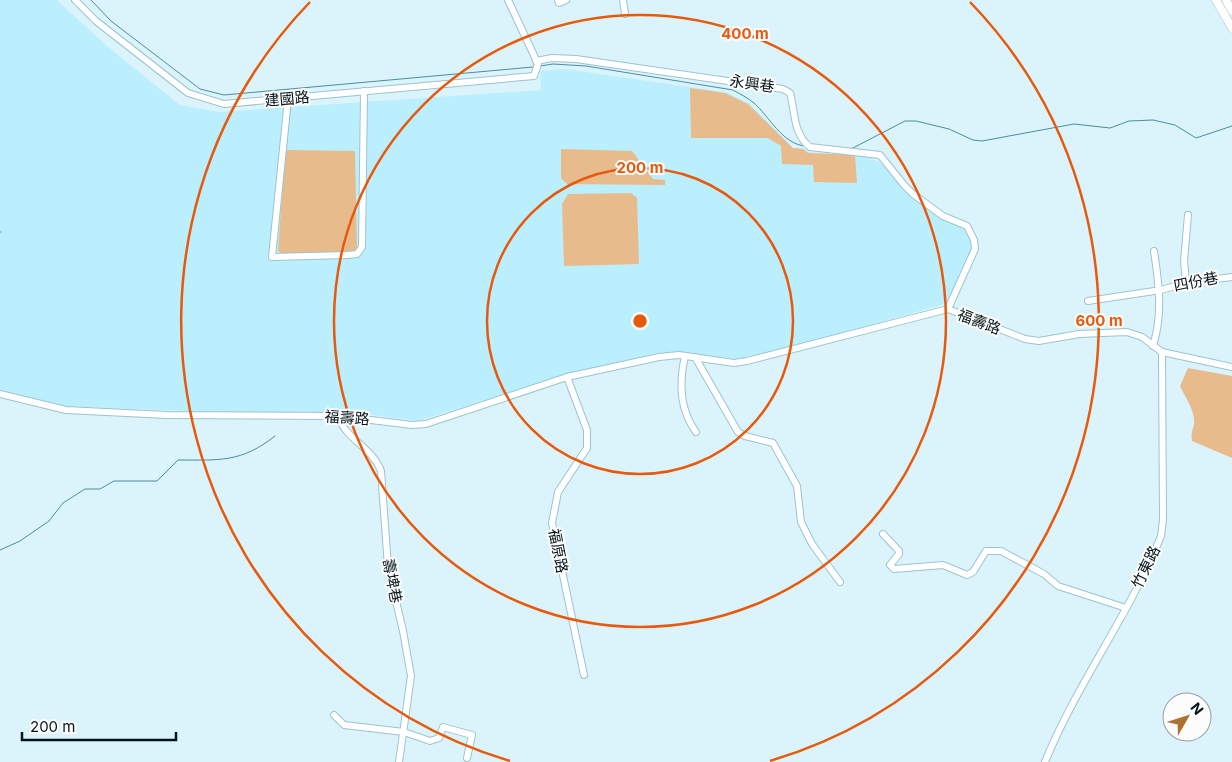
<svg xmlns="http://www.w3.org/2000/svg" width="1232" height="762" font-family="Inter,'Noto Sans TC',sans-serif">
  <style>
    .built { fill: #bbeffe }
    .green { fill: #e8bb8c }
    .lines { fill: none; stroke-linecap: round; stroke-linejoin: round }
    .stream { stroke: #4a8d9f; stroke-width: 1 }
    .minor-casing { stroke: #9bc4d0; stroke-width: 8 }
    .major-casing { stroke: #9bc4d0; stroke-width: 9 }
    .minor { stroke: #fff; stroke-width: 6 }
    .major { stroke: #fff; stroke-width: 8 }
    .ring { fill: none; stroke: #e8590c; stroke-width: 2.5 }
    .labels { text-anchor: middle; stroke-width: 4; stroke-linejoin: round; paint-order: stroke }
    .street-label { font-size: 15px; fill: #051419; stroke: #fcfcfc }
    .centre { fill: #e8590c; stroke: #fcfcfc; stroke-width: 2.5 }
    .ring-label { font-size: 15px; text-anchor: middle; font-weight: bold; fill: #e8590c; stroke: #fcfcfc; stroke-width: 4; stroke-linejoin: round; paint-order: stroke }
  </style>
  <rect width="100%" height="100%" fill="#dbf4fc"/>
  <path class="built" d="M0,0h57l51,47 72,58 39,7 322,-22 -1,-19 25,-2 160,23 24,11 44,45h10l6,4 59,4 19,11 16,20 62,41 9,18 -23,51 -9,8 -198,55 -59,-7h-28l-96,23 -143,45 -63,-8h-116l-174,-7 -65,-16z"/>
  <g class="green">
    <path d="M690,88l35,5 23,11 45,44 10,1 5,4 47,2 2,28 -43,-1 -1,-17 -31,-1 -1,-18 -13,-8h-77z"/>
    <path d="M561,149l71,2 21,28 12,1v5l-98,-1 -6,-6z"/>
    <path d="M285,150l70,1 2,97 -6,5 -67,2 -6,-4z"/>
    <path d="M631,193l6,5 2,66 -75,2 -2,-62 6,-10z"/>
    <path d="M1188,368l44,8v82l-40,-17c-1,-7 0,-10 2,-16 2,-13 -9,-28 -14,-39z"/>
  </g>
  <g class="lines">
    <g class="stream">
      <path d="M91,0l20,21 89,68 24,6 309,-28"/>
      <path d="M540,66l13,-2 33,2 147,24c7,4 15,8 21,13 15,13 28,41 51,43"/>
      <path d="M851,149l54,-28h11l33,8 24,11 9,1 92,-17 36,4 19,-7 24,-1 22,5 21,13 36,-12"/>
      <path d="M0,232h1"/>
      <path d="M0,550l20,-9 29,-20 14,-18 22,-14h15l14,-8h43l21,-21c41,0 63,3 97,-24"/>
    </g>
    <g class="minor-casing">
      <g id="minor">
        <path d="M75,0l21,21 92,72 36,11 310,-28 4,-12 -30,-64"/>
        <path d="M558,0l1,3 7,-3"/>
        <path d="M623,0l2,14"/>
        <path d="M536,61l16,-3 24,1 207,30 7,4c5,18 3,41 20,54l70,8 24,30 9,9 30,22 24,10 7,14 1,9 -27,60"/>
        <path d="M288,99l-16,158 75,-2 10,-1 5,-7 2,-156"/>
        <path d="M1186,283l-2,-22 4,-46"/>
        <path d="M1088,301l73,-11 25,-7 46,-6"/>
        <path d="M1153,346c10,-32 6,-62 1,-95"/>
        <path d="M685,356c-6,26 -6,53 11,76"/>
        <path d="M695,357l43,75 7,4 28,7 24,43 4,36 11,22 28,38"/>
        <path d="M567,377l20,53v18l-29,44 -6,31 32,152"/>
        <path d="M0,394l66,16 101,5 171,1 74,9 14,-1 141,-47 92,-20 20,-2 55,8 13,-2 201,-52 77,30 14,2 40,-7 48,-2 15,5 20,15 70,15"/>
        <path d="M338,416c7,23 35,32 43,55l7,96 15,64 8,45 -12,86"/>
        <path d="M883,534l16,17v3l-9,11 4,4 49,-4 24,10 6,-3 13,-21h15l43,23 14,12 68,22"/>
        <path d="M334,715l10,10 60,7 26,9 9,-3 4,-11 29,8 -5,23"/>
        <path d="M1045,762c31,-77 85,-148 116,-226l2,-16 -1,-168"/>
      </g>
    </g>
    <g class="major-casing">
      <g id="major">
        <path d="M1216,0l16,28"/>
        <path d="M1226,0l6,11"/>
      </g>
    </g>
    <use href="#minor" class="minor"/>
    <use href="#major" class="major"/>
  </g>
  <g class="ring">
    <circle cx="640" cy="321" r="153"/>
    <circle cx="640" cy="321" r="306"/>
    <path d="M510 761A459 459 0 0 1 310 2M970 2A459 459 0 0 1 770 761"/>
  </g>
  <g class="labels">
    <g class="street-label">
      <text transform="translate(752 84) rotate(8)" y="5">永興巷</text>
      <text transform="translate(287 99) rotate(-5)" y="5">建國路</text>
      <text transform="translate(1196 282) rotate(-11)" y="5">四份巷</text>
      <text transform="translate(979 322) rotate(21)" y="5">福壽路</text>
      <text transform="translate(347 418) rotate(4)" y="5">福壽路</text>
      <text transform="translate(558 551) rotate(79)" y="5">福原路</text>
      <text transform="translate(1146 567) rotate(-64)" y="5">竹東路</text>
      <text transform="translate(392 581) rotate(79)" y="5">壽埤巷</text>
    </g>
  </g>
  <circle cx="640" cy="321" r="8" class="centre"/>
  <g class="ring-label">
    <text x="745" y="39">400 m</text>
    <text x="640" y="173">200 m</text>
    <text x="1099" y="326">600 m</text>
  </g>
  <g transform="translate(1187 717) rotate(51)"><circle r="24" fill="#fcfcfc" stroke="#999fa1"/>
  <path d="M0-4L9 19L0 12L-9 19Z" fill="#ab7230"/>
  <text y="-8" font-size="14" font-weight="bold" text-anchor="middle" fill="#051419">N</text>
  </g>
  <path d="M22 732v8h154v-8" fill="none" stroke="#051419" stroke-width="2.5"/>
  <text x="30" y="732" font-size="15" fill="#051419" stroke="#fcfcfc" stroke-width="4" paint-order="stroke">200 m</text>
</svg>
